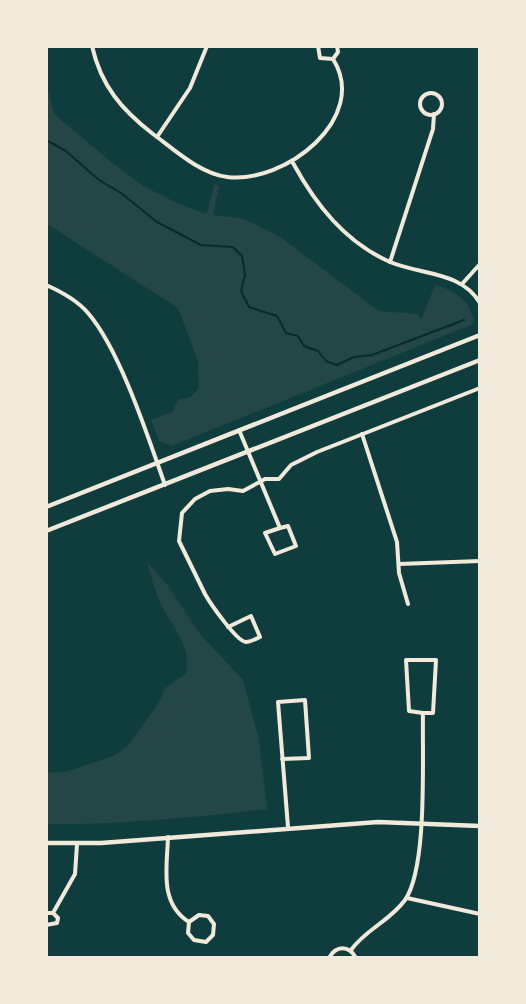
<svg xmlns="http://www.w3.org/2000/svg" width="526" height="1004" font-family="'PT Sans',sans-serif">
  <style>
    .green { fill: #244646 }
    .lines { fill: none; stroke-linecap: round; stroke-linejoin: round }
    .stream { stroke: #0a2a2b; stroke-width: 2 }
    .minor { stroke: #f1e9da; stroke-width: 4 }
    .tertiary { stroke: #f1e9da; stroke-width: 4.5 }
  </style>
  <rect width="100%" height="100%" fill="#0f3d3e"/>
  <g class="green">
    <path d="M47,86l7,28 56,47 33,25 36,18 28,10 7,-30 5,2 -6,29 31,4 35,17 100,75 39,3 3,6 14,-35c19,5 34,14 39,35l-3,5 -300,121 -12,-5 -8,-21 21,-8 6,-12 13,-3 8,-9 -1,-27 -20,-53 -131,-84z"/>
    <path d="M147,562l21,24 32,48 43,46 16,60 8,69c-73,8 -146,16 -220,15v-51l21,-2 45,-15 15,-10 32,-45 5,-13 21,-14c7,-26 -15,-49 -26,-72 -6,-13 -9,-27 -13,-40z"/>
  </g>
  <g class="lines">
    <path class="stream" d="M46,140l20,11 33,29 22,13 36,29 44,23 32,2 9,9 3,19 -4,16 8,16 28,9 9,17 12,3 6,10 14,5 8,10 11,4 17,-8 18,-2 92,-35"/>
    <g class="minor">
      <path d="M92,46c9,40 30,64 61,88 22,16 46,39 74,43 58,7 143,-59 106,-118"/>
      <path d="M318,46l2,12 13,1"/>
      <path d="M333,59l5,-7 -1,-6"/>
      <circle cx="431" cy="104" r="11"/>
      <path d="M157,137l33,-49 17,-42"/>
      <path d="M293,163c23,42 52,79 97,99 31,13 71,9 90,41"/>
      <path d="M390,262l43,-133 1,-15"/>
      <path d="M462,284l18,-20"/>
      <path d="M46,285c16,7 31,15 42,28 32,37 60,124 77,172"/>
      <path d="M239,430l41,98 -15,5 10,21 21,-8 -8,-20 -8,2"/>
      <path d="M362,434l35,108 2,31 9,31"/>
      <path d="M399,564l81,-3"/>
      <path d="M228,627l23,-11 9,21c-4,2 -10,5 -14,5 -9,0 -36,-39 -41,-48l-26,-53 3,-28 13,-14 15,-8 18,-2 15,2 22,-12h14l12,-14 26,-13 163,-64"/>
      <path d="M282,759l27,-1 -4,-58 -27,2 10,125"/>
      <path d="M168,837c-1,31 -9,66 21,85l10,-7 9,1 6,8 -1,11 -7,7 -12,-2 -6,-7 1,-11"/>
      <path d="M407,898l73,16"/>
      <path d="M46,913h7"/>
      <path d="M53,913l22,-39 2,-30"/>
      <path d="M46,925l11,-2 1,-5 -5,-5"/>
      <path d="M351,950c15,-21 39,-29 54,-50 23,-33 17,-144 18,-187h10l3,-53h-30l3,51 14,2"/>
      <path d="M329,958c7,-13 20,-13 27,0"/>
    </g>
    <g class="tertiary">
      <path d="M46,507l434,-172"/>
      <path d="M46,531l434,-171"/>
      <path d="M46,843h55l277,-21 102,4"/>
    </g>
  </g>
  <rect width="526" height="1004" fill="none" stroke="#f1e9da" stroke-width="96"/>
</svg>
